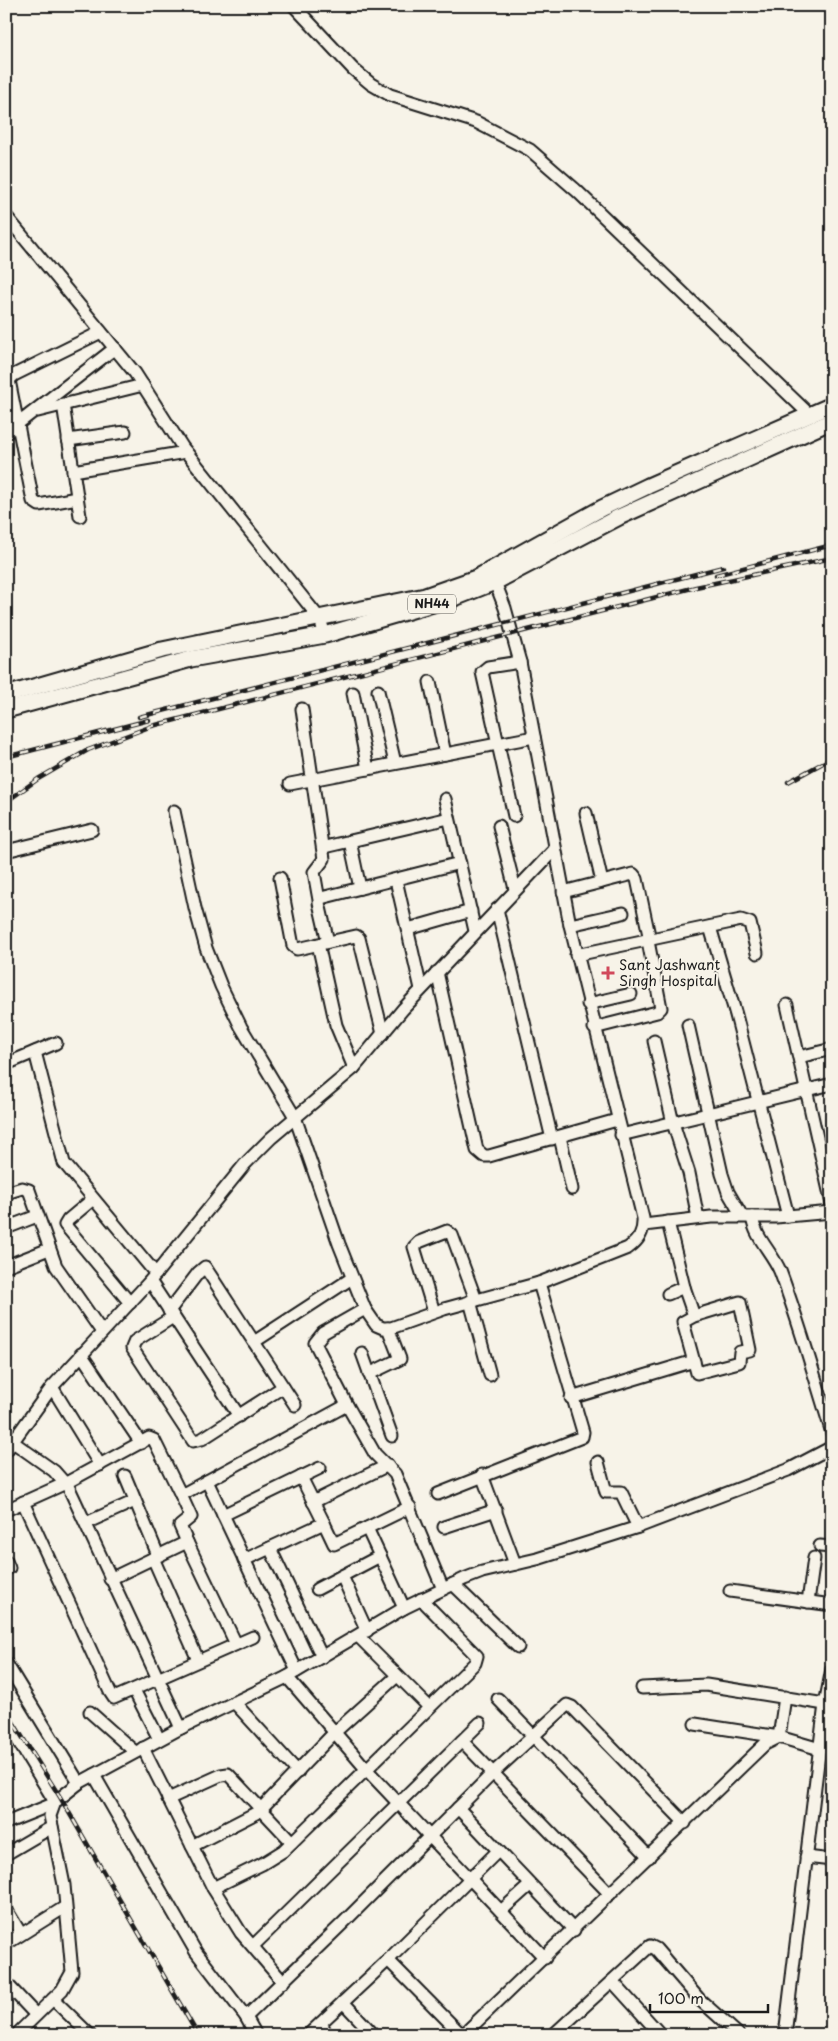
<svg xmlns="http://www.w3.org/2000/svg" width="838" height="2041" font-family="'Playpen Sans',sans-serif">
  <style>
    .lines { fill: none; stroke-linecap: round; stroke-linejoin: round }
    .minor-casing { stroke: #1c1c1c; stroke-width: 15 }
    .highway-casing { stroke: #1c1c1c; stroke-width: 19 }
    .minor { stroke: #f7f3e8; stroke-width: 11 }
    .highway { stroke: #f7f3e8; stroke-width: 15 }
    .rail-casing { stroke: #1c1c1c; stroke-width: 4.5 }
    .rail { stroke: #f7f3e8; stroke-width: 2.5; stroke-dasharray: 8; stroke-linecap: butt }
    .poi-dot { fill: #d1495b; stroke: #f7f3e8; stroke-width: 2 }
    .labels { text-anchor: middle; stroke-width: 4; stroke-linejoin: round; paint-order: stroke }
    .shield { fill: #f7f3e8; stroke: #5e5c59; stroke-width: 1 }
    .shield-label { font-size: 12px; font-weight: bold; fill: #1c1c1c }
    .poi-label { font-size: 14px; fill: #1c1c1c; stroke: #f7f3e8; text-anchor: start }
  </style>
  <rect width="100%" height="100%" fill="#f7f3e8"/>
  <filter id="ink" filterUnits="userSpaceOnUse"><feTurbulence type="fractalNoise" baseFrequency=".02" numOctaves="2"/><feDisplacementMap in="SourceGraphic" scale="10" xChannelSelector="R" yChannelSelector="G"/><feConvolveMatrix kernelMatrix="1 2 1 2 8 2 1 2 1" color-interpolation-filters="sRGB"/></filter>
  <g filter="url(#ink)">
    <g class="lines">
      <g class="minor-casing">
        <g id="minor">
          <path d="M294,6l59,63 18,15 19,11 86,27 54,28 47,41 233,224"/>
          <path d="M6,216l129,157 48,75 137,171 5,16"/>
          <path d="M63,404l17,112"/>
          <path d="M38,411l105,-26"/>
          <path d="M6,433l109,-85"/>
          <path d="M68,440l57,-8"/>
          <path d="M73,471l113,-19"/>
          <path d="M77,498l-38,7 -6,-4 -24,-121 5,-5 87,-43"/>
          <path d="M430,682l15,72"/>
          <path d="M378,691l17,72"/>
          <path d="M353,693l15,76"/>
          <path d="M302,709l22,150 -10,13 5,28"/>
          <path d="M290,784l244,-47"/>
          <path d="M445,799l30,132"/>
          <path d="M174,811l21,97 11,40 15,38 20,41 54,90 44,127 26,65 11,16 7,3h8l53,-19 95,-26 89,-35c11,-8 16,-16 15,-30l-73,-293 -50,-263 -15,-54 -10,-26"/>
          <path d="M586,813l16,69"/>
          <path d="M514,816l-32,-144 6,-5 32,-5"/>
          <path d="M499,826l16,63"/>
          <path d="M350,841l10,47"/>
          <path d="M329,846l120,-28"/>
          <path d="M6,851l86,-21"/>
          <path d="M280,878l13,68 4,3 5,-1 54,-12 3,2 24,96"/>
          <path d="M396,880l25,109"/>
          <path d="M563,892l70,-18 4,5 13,61"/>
          <path d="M497,909l55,230"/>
          <path d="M570,925l53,-12"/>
          <path d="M710,927l26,88 52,201"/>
          <path d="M408,929l63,-18"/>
          <path d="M328,942l-9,-39 2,-5 139,-35"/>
          <path d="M318,944l18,81 18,43"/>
          <path d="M576,955l165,-35 9,3 7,30"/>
          <path d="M437,972l40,178 7,6h5l128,-36"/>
          <path d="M588,1004l43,-10"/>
          <path d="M787,1005l45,199"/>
          <path d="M688,1025l34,149 6,18 14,24"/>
          <path d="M594,1028l63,-16 4,-4 -13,-67"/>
          <path d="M654,1041l19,82 16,50 9,45"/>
          <path d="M35,1052l29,111 92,111"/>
          <path d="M799,1057l33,-8"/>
          <path d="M11,1062l45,-19"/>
          <path d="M621,1135l211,-51"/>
          <path d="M560,1137l12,52"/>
          <path d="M6,1193l16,-5 7,2 27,76 46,66"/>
          <path d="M93,1199l-25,21 -3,5 65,78"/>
          <path d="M752,1217c3,21 20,35 28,54 20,53 35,108 52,162"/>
          <path d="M668,1222l16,65 -16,7"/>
          <path d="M644,1225l67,-8h65l56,-5"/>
          <path d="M6,1228l31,-12"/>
          <path d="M6,1266l43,-17"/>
          <path d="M150,1281l89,135"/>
          <path d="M684,1287l10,29 46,-14 10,48 -10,2 -1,10 -42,11 -14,-51 11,-6"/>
          <path d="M470,1301l20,74"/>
          <path d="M169,1311l29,-38 7,-6 90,138"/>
          <path d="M434,1312l-20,-65 5,-5 28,-11 5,4 24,65"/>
          <path d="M173,1317l-38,24 -3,7 61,93 9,-2 81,-52"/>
          <path d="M254,1342l98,-64"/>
          <path d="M362,1353l30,83"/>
          <path d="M81,1354l60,89"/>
          <path d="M369,1374l31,-15 -12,-31"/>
          <path d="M52,1387l48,78"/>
          <path d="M571,1398l123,-37"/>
          <path d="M347,1405l28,49 20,20 48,115"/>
          <path d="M13,1442l41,29 15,17 112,240"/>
          <path d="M6,1451l46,-64 98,-106 95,-117 26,-26 83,-70 49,-59 151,-159"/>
          <path d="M598,1462l8,30h15l17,35"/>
          <path d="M482,1475l33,89"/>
          <path d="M125,1476l33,79"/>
          <path d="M207,1481l90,190"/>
          <path d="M438,1494l144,-57 1,-5 -44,-149"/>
          <path d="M23,1502l87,190 4,6 139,-61"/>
          <path d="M313,1502l75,-37"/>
          <path d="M6,1510l60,-27 83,-45 5,2 27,55"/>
          <path d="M223,1515l97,-47"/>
          <path d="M86,1523l49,-22"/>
          <path d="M324,1523l10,21 76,-37"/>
          <path d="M444,1527l52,-17"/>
          <path d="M367,1528l37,80"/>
          <path d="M187,1542l49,102"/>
          <path d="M820,1546l12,1"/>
          <path d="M270,1548l52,109"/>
          <path d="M153,1558l45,102"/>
          <path d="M244,1560l80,-37 -23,-46"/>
          <path d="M6,1561l3,7"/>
          <path d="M342,1576l25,55"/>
          <path d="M110,1579l77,-37 -7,-16 11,-9 -10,-22 166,-90 -32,-62 8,-10 42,-24"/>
          <path d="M453,1584l65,63"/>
          <path d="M317,1589l63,-33"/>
          <path d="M730,1591l102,14"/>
          <path d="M808,1602l6,-44"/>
          <path d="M358,1636l71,71"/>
          <path d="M6,1663l73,120"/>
          <path d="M287,1677l80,93 178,188"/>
          <path d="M642,1688l64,-3 119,19"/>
          <path d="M134,1690l25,49"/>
          <path d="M498,1699l151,158"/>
          <path d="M234,1702l64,70"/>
          <path d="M90,1712l45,40"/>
          <path d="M6,1721l49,81"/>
          <path d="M695,1724l84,13 6,-40"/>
          <path d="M462,1741l148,153"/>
          <path d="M143,1748l70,140 28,45 42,49"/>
          <path d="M94,1775l102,177 50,65 10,18"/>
          <path d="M168,1799l53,-24 7,-1 64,68"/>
          <path d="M458,1808l116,122"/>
          <path d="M6,1823l47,-19"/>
          <path d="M192,1846l66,-34 77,-80 62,-56"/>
          <path d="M6,1854l46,-27"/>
          <path d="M806,1857l26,3"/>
          <path d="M213,1888l49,-24 21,-13 192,-188 2,-7 -3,-3 -53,-54"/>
          <path d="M6,1909l15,25"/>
          <path d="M501,1911l29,-26"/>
          <path d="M6,1944l59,-37"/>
          <path d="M253,1946l227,-223"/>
          <path d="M388,1960l74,75"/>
          <path d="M612,1981l49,54"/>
          <path d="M6,1983l30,32"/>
          <path d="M53,1999l37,36"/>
          <path d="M343,2002l31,33"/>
          <path d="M246,2017l97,-94 150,-150 74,-68 5,2 113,116"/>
          <path d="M321,2023l6,12"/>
          <path d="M16,2035l46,-45 10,-18 -8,-87 -14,-69 5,-14 24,-19 102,-55 106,-51 117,-69 60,-29 18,-7 55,-13 101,-32 150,-57 44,-23"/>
          <path d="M308,2035l80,-75 110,-109"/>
          <path d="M463,2035l302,-291 14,-7 41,12"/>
          <path d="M553,2035l97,-89 6,3 43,50 40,36"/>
          <path d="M785,2035l40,-331 7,-35"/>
        </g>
      </g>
      <g class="highway-casing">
        <g id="highway">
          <path d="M6,695l156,-45 263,-54 51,-18 126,-70 46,-22 184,-81"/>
          <path d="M6,710l185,-51 134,-24 132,-38 38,-15 124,-65 213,-96"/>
        </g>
      </g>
      <use href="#minor" class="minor"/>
      <use href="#highway" class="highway"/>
      <g class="rail-casing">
        <g id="rail">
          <path d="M716,575l116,-30"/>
          <path d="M139,717l584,-150"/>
          <path d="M6,757l143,-37"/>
          <path d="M788,782l44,-24"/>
          <path d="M6,802l32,-23 50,-29 64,-24 544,-139 136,-29"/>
          <path d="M6,1711l54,86 138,238"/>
        </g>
      </g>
      <use href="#rail" class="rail"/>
    </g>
  </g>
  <path class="poi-dot" d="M605.5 965.5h5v5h5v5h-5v5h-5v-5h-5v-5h5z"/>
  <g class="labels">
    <rect class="shield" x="408" y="594.5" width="48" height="19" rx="4"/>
    <g class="shield-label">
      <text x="432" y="608">NH44</text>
    </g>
    <g class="poi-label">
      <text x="619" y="970">Sant Jashwant<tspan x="619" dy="16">Singh Hospital</tspan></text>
    </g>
  </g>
  <rect width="838" height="2041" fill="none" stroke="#f7f3e8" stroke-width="25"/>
  <rect x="12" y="12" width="813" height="2016" fill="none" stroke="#1c1c1c" stroke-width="2" filter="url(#ink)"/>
  <path d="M650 2004v8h118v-8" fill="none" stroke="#1c1c1c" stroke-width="2.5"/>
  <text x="658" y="2004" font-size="15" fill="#1c1c1c" stroke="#f7f3e8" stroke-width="4" paint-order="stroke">100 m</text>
</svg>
